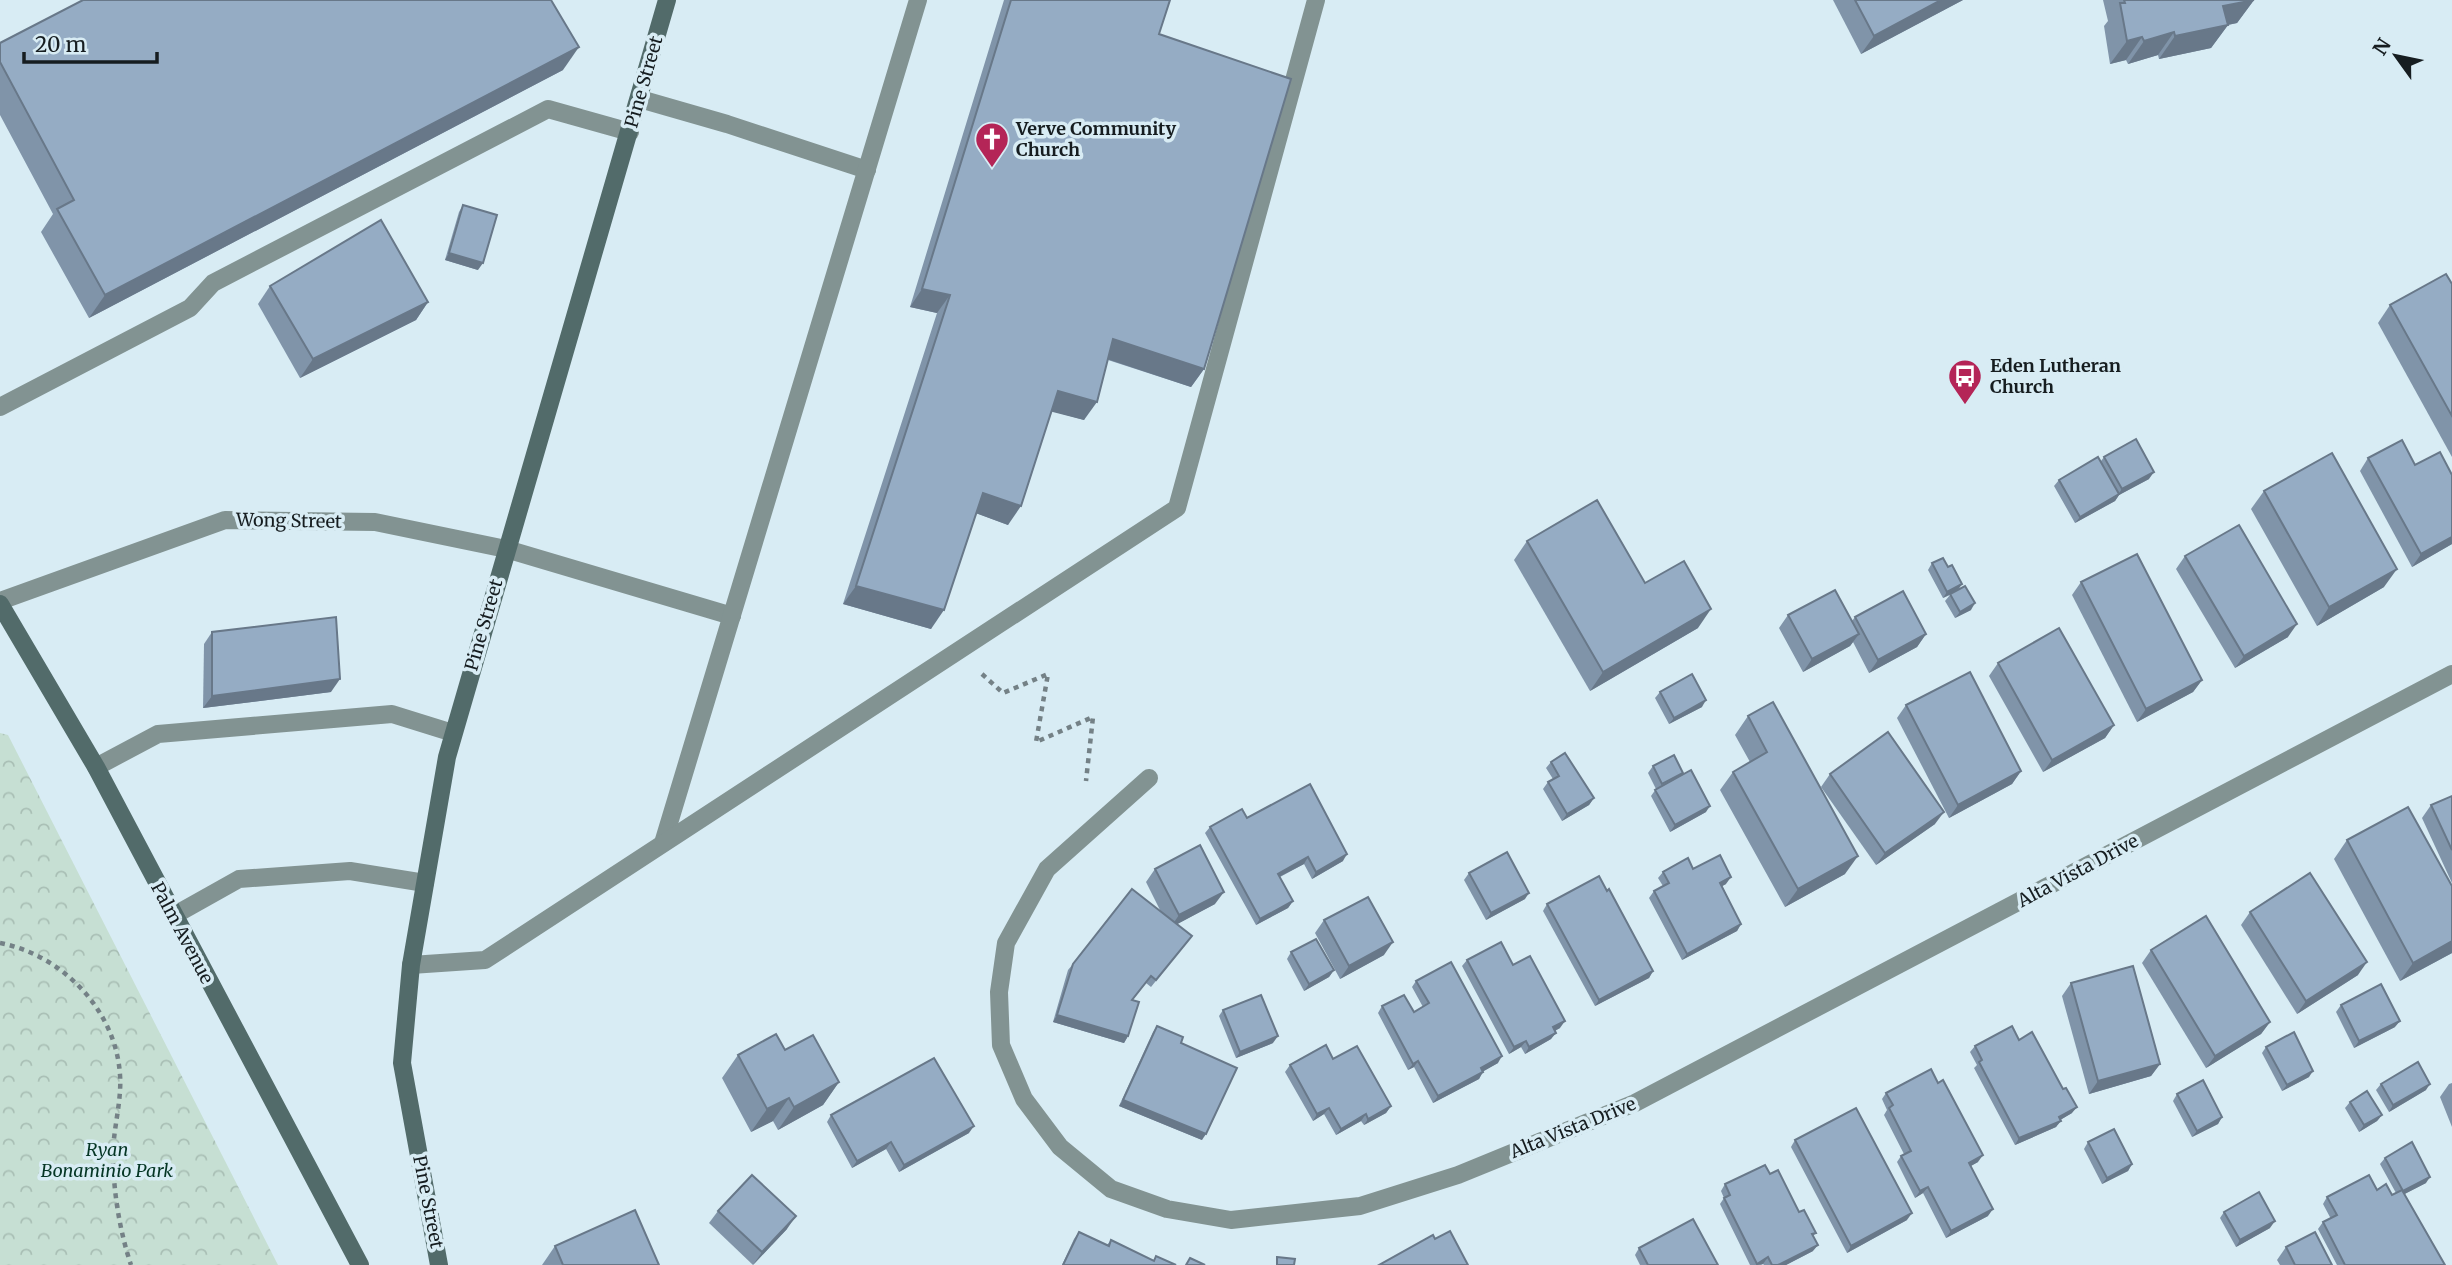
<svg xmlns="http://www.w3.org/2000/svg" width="2452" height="1265" font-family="Merriweather,serif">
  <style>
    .park { fill: url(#park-crowns) }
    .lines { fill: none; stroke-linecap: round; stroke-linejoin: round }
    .path { stroke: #748186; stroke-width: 4.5; stroke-dasharray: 5 5; stroke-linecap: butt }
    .lane { stroke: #829392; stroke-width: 18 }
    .street { stroke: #829392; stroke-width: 18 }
    .secondary { stroke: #526b6a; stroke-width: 18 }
    .wall { fill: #8094a9 }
    .shaded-wall { fill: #687889 }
    .building { fill: #95acc4; stroke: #687889; stroke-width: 2 }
    .labels { text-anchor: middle; stroke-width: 7; stroke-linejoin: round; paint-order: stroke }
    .street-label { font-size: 18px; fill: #161d20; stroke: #d8ecf4 }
    .poi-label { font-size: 18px; font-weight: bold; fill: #161d20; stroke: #d8ecf4; text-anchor: start }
    .park-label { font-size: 18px; font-style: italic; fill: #053625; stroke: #d8ecf4 }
  </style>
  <defs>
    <pattern id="park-crowns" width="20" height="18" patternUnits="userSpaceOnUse" patternTransform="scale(1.75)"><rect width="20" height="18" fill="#c6dfd3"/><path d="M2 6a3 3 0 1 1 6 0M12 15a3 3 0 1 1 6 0" fill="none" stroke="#a9bfb5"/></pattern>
  </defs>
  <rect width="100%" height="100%" fill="#d8ecf4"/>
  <path class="park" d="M0,733l8,2 270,530h-278z"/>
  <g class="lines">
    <g class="path">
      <path d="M982,674l21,19 45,-19 -12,68 57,-25 -7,64"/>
      <path d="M0,943c62,12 116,67 120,132 2,28 -8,57 -7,85 1,35 7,72 18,105"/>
    </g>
    <g class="lane">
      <path d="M640,99l87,25 140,46"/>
      <path d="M0,407l190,-99 23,-25 335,-174 82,23"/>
      <path d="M506,549l226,67"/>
      <path d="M96,767l62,-33 234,-20 61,19"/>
      <path d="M663,843l255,-843"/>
      <path d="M173,916l66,-37 111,-8 75,12"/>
      <path d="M411,965l74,-5 692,-452 139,-508"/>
    </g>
    <g class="street">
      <path d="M0,601l225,-81 150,2 131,27"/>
      <path d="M1149,778l-102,91 -41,74 -7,49 2,53 23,54 36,48 51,42 56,20 64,11 129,-14 98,-31 177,-72 817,-429"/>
    </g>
    <g class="secondary">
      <path d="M0,604l96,163 264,498"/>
      <path d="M439,1265l-37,-202 9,-98 36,-208 220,-757"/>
    </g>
  </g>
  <g class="wall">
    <path d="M1004,0h166l-11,34 45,335 -13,18 -83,-27 -24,60 -32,-9 -44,114 -32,-12 -45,116 -88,-25 94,-291 -27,-6z"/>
    <path d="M1833,0h130l-102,54z"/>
    <path d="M2103,0h151l-17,23 -9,2 -17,23 -52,11 -1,-4 -30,9 -2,-4 -16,4 -6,-38 4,-5z"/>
    <path d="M0,43l563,27 -474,248 -48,-86 12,-18 -53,-99z"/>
    <path d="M463,205l15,65 -33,-10 14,-48z"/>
    <path d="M2452,284v173l-74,-134 12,-18z"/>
    <path d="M270,286l158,16 -12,18 -116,58 -42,-74z"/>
    <path d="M2104,457l45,22 -30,16 -4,6 -40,22 -21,-37 5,-6 42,-19z"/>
    <path d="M2368,458l47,7 37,79 -40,23 -52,-96z"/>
    <path d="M2264,491l120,96 -67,39 -66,-117z"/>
    <path d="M1527,541l171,87 -108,63 -76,-131z"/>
    <path d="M2185,556l103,81 -53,31 -59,-99z"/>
    <path d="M1932,563l26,27 13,20 -16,8 -10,-17 5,-6 -7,3 -15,-28z"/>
    <path d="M2081,582l121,98 -9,12 -56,30 -65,-127z"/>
    <path d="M1788,615l64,6 3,-4 71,17 -9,13 -48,26 -16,-31 -3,4 -47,26 -24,-44z"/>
    <path d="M212,632l119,60 -128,16 1,-64z"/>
    <path d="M1998,663l116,62 -9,13 -62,34 -54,-96z"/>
    <path d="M1660,692l42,15 -33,17 -14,-26z"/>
    <path d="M1906,705l115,66 -9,13 -63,34 -52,-100z"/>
    <path d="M1748,716l97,158 -60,33 -65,-117 13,-18 17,-10 -15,-27z"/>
    <path d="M1551,762l43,36 -5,7 -27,16 -19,-32 5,-7 5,-3 -7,-11z"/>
    <path d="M1653,766l30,7 -2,2 25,37 -36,20 -19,-36 5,-7 -8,-16z"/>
    <path d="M1830,774l105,50 -59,41 -55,-78z"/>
    <path d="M2452,796v87l-30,-65 9,-13z"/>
    <path d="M1247,818l96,43 -31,18 -8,-15 -24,13 13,24 -5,7 -32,17 -51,-92 5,-6z"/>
    <path d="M2347,840l105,113 -52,28 -66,-122z"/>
    <path d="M1155,869l60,35 -38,20 10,18 -36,45 -5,-4 -14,17 -4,36 -4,7 -71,-21 15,-52 5,-6 88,-52 -15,-30z"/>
    <path d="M1693,869l33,15 -4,2 19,38 -4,7 -55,29 -33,-62 5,-7 9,-5 -5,-8 5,-6z"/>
    <path d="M1469,873l56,26 -39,21 -22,-40z"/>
    <path d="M1607,891l46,80 -4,7 -54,28 -52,-95 4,-7z"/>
    <path d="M2250,912l108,63 -61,39 -56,-89z"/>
    <path d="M1324,920l60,35 -44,24 -25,-46z"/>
    <path d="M2151,950l119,72 -9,12 -55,34 -64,-105z"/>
    <path d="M1291,952l43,18 -5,7 -25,14 -17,-32z"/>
    <path d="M1467,960l46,5 47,63 -5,3 -4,8 -26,15 -4,-7 -12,7 -47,-88z"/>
    <path d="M1416,981l82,82 -15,8 -4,8 -46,24 -19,-36 -6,3 -30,-57 4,-7 32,6 9,-5 -11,-20z"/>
    <path d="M2071,983l89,81 -9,12 -62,18 -27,-98z"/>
    <path d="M2341,1005l54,22 -41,21 -18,-36z"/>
    <path d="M1223,1010l50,33 -37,15 -17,-42z"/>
    <path d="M1157,1026l24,17 21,97 -83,-34 34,-74z"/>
    <path d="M2019,1040l53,73 -12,7 -4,7 -41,18 -41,-77 3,-3 -7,-13 5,-6z"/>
    <path d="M2266,1047l43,30 -27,14 -20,-38z"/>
    <path d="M738,1055l101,27 -16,23 -45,25 -5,-9 -22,11 -29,-54z"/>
    <path d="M1333,1059l58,47 -5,7 -22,12 -3,-4 -25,14 -12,-21 -11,7 -28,-49 5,-7z"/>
    <path d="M2452,1083v44l-12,-30 9,-13z"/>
    <path d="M2381,1084l45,6 -37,22 -13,-22z"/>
    <path d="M1886,1093l92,69 -8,4 18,50 -42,22 -23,-45 -8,5 -18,-36 4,-6 3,-2 -20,-39 3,-5 -5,-11z"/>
    <path d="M2177,1094l45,23 -4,7 -26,13 -19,-36z"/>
    <path d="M2350,1102l32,13 -5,6 -18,11 -14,-24z"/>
    <path d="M831,1115l138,18 -70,39 -13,-23 -34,19 -25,-46z"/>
    <path d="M1795,1140l112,80 -60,33 -56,-106z"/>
    <path d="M2088,1142l44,22 -4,7 -26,13 -18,-35z"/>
    <path d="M2385,1158l41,25 -22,11 41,71h-108l-19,-36 5,-7 8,-3 -8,-15 4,-7 50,-7 15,5 4,-2 -16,-29z"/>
    <path d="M1770,1174l46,59 -3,3v15l-27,14h-22l-1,-1 -2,1h-11l-30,-61 4,-6 -3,-7 4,-7z"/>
    <path d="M718,1211l69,18 -34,36 -44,-42z"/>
    <path d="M2224,1212l46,16 -34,19 -16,-29z"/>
    <path d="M1079,1232l28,13 4,-5 42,21 3,-5 20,9h-114l12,-26z"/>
    <path d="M555,1246l104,19h-117z"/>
    <path d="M2286,1247l46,18h-52l-3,-5z"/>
    <path d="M1639,1248l79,17h-78l-5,-10z"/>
  </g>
  <g class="shaded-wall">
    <path d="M1941,0h22l-102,54 13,-18z"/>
    <path d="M2254,0l-17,23 -30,6 16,-23z"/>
    <path d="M2228,25l-17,23 -52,11 16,-23z"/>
    <path d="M2174,32l-16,23 -30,9 16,-23z"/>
    <path d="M2142,37l-16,23 -16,4 17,-23z"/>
    <path d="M579,47l-16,23 -474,248 16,-23z"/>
    <path d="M449,253l34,10 -5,7 -33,-10z"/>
    <path d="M922,289l28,6 -13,18 -27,-6z"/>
    <path d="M428,302l-12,18 -116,58 13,-19z"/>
    <path d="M1113,339l91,30 -13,18 -90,-30z"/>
    <path d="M1058,391l39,11 -13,18 -39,-10z"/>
    <path d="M2154,472l-5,7 -30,16 -4,6 -40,22 5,-6 37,-21 5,-7z"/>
    <path d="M983,493l38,13 -13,19 -38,-14z"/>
    <path d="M2452,537v7l-40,23 9,-13z"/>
    <path d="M2397,569l-13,18 -67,39 12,-19z"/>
    <path d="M1962,584l-4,6 -15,8 4,-6z"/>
    <path d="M856,586l88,24 -13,19 -88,-25z"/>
    <path d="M1975,603l-4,7 -16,8 5,-6z"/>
    <path d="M1711,609l-13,19 -108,63 13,-19z"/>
    <path d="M2297,624l-9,13 -53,31 9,-12z"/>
    <path d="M1859,634l-9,12 -47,26 9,-13z"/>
    <path d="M1926,634l-9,13 -48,26 9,-13z"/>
    <path d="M340,679l-9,13 -128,16 9,-12z"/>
    <path d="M2202,680l-9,12 -56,30 9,-13z"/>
    <path d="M1706,700l-4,7 -33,17 5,-6z"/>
    <path d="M2114,725l-9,13 -62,34 9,-12z"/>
    <path d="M2021,771l-9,13 -63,34 9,-13z"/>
    <path d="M1594,798l-5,7 -27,16 5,-7z"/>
    <path d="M1710,806l-4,6 -36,20 5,-7z"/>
    <path d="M1944,812l-9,12 -59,41 9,-12z"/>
    <path d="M1347,854l-4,7 -31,18 4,-7z"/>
    <path d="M1858,856l-13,18 -60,33 13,-18z"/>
    <path d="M1308,857l-4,7 -31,16 5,-6z"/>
    <path d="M1731,877l-5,7 -11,6 5,-7z"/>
    <path d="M1224,892l-9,12 -45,24 9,-13z"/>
    <path d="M1529,893l-4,6 -39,21 5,-7z"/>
    <path d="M1293,901l-5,7 -32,17 4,-6z"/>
    <path d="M1741,924l-4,7 -55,29 5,-6z"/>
    <path d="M2452,941v12l-52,28 13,-18z"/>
    <path d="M1393,942l-9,13 -44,24 9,-13z"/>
    <path d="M2367,962l-9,13 -61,39 9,-13z"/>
    <path d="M1334,970l-5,7 -25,14 5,-7z"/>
    <path d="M1653,971l-4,7 -54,28 4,-6z"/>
    <path d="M1057,1015l71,21 -4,7 -71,-21z"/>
    <path d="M1565,1021l-5,7 -12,6 5,-7z"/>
    <path d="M2400,1021l-5,6 -41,21 5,-7z"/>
    <path d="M2270,1022l-9,12 -55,34 9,-12z"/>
    <path d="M1556,1033l-5,6 -26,15 4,-7z"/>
    <path d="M1278,1036l-5,7 -37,15 4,-6z"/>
    <path d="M1526,1041l-5,6 -12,7 5,-7z"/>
    <path d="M1502,1056l-4,7 -21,12 4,-7z"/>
    <path d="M1418,1061l-4,6 -6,3 5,-6z"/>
    <path d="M2160,1064l-9,12 -62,18 9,-13z"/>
    <path d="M2313,1071l-4,6 -27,14 5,-6z"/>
    <path d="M1483,1072l-4,7 -46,24 5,-7z"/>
    <path d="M839,1082l-16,23 -45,25 16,-23z"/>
    <path d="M2430,1084l-4,6 -37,22 4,-7z"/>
    <path d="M789,1098l-16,23 -22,11 16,-23z"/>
    <path d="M1123,1100l83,34 -4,6 -83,-34z"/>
    <path d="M1391,1106l-5,7 -22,12 4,-6z"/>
    <path d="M2077,1107l-5,6 -17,10 6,-2 -5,6 -41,18 4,-7z"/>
    <path d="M1329,1108l-5,6 -11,7 4,-7z"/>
    <path d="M1366,1114l-5,7 -25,14 5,-6z"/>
    <path d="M2382,1115l-5,6 -18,11 5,-7z"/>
    <path d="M2222,1117l-4,7 -26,13 5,-6z"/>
    <path d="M974,1126l-5,7 -70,39 5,-7z"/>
    <path d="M891,1142l-5,7 -34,19 5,-7z"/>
    <path d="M1983,1155l-5,7 -14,8 5,-7z"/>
    <path d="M2132,1164l-4,7 -26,13 5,-6z"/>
    <path d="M2430,1177l-4,6 -27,14 4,-6z"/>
    <path d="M1928,1187l-5,6 -8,5 5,-7z"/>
    <path d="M1993,1209l-5,7 -42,22 5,-7z"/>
    <path d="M1912,1213l-5,7 -60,33 4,-7z"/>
    <path d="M796,1216l-9,13 -34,36 9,-13z"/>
    <path d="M2275,1221l-5,7 -34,19 4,-7z"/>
    <path d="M1818,1245l-5,6 -27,14h-8z"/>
    <path d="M1768,1257l-5,7 -7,1 1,-1z"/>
  </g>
  <g class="building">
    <path d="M83,0h468l28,47 -474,248 -48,-86 17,-9 -74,-138v-19z"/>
    <path d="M1011,0h159l-11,34 132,45 -87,290 -91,-30 -16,63 -39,-11 -37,115 -38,-13 -39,117 -88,-24 94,-291 -28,-6z"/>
    <path d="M1855,0h86l-67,36z"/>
    <path d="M2124,0h130l-31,6 5,19 -53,11 -1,-4 -30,9 -2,-4 -15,4 -7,-38h5z"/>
    <path d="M463,205l34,10 -14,48 -34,-10z"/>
    <path d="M381,220l47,82 -115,57 -43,-73z"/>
    <path d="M2446,274l6,10v132l-62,-111z"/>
    <path d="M2136,439l18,33 -32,17 -18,-32z"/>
    <path d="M2402,440l13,25 25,-13 12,23v62l-31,17 -53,-96z"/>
    <path d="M2332,453l65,116 -68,38 -65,-116z"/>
    <path d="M2098,457l21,37 -39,23 -21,-37z"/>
    <path d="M1597,500l48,83 39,-22 27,48 -108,63 -76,-131z"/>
    <path d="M2239,525l58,99 -53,32 -59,-100z"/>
    <path d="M2137,554l65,126 -56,29 -65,-127z"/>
    <path d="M1943,558l5,9 4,-2 10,19 -15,8 -15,-29z"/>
    <path d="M1965,586l10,17 -15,9 -10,-18z"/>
    <path d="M1835,590l24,44 -47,25 -24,-44z"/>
    <path d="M1903,591l23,43 -48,26 -23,-43z"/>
    <path d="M336,617l4,62 -128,17v-64z"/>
    <path d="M2059,628l55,97 -62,35 -54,-97z"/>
    <path d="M1970,672l51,99 -63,34 -52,-100z"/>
    <path d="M1692,674l14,26 -32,18 -14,-26z"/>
    <path d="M1773,702l85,154 -60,33 -65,-117 34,-20 -19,-36z"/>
    <path d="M1888,732l56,80 -59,41 -55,-79z"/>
    <path d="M1565,753l29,45 -27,16 -19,-32 11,-6 -8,-14z"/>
    <path d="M1674,755l9,18 -21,11 -9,-18z"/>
    <path d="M1691,770l19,36 -35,19 -20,-35z"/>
    <path d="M1310,784l37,70 -31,18 -8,-15 -30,17 15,27 -33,18 -50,-92 32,-18 5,9z"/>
    <path d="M2452,796v54l-21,-45z"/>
    <path d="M2408,807l44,79v55l-39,22 -66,-123z"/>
    <path d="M1200,845l24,47 -45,23 -24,-46z"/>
    <path d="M1507,852l22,41 -38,20 -22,-40z"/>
    <path d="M1720,855l11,22 -11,6 21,41 -54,30 -33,-63 15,-8 -6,-11 25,-14 5,11z"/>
    <path d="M2310,873l57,89 -61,39 -56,-89z"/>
    <path d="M1599,876l8,15 2,-2 44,82 -54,29 -52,-96z"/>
    <path d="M1132,889l60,47 -36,44 -5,-4 -19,24 7,2 -11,34 -71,-21 16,-51z"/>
    <path d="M1368,897l25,45 -44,24 -25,-46z"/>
    <path d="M2206,916l64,106 -55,34 -64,-106z"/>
    <path d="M1316,939l18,31 -25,14 -18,-32z"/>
    <path d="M1501,942l12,23 17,-9 35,65 -12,6 3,6 -27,14 -3,-6 -12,6 -47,-87z"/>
    <path d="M1451,962l51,94 -21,12 2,4 -45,24 -20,-35 -5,3 -31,-58 22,-11 10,17 15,-9 -13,-22z"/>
    <path d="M2133,966l27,98 -62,17 -27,-98z"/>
    <path d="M2381,984l19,37 -41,20 -18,-36z"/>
    <path d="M1261,995l17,41 -38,16 -17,-42z"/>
    <path d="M1157,1026l26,11 -2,6 56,25 -31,66 -83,-34z"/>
    <path d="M2012,1026l7,14 13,-8 31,57 3,-1 11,19 -18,10 2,4 -42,17 -40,-76 3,-2 -7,-14z"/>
    <path d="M2294,1032l19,39 -26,14 -21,-38z"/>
    <path d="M776,1034l9,16 28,-15 26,47 -45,25 -5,-9 -22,11 -29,-54z"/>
    <path d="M1326,1045l7,14 24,-13 34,60 -23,13 -2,-5 -25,15 -12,-21 -12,6 -27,-49z"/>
    <path d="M934,1058l40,68 -70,39 -13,-23 -34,19 -26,-46z"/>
    <path d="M2418,1062l12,22 -37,21 -12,-21z"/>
    <path d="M1931,1069l7,14 5,-3 40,75 -14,8 24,46 -42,22 -23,-44 -8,4 -19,-35 10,-5 -22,-43 4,-3 -7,-12z"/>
    <path d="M2203,1080l19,37 -25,14 -20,-37z"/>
    <path d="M2367,1091l15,24 -18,10 -14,-23z"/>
    <path d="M1856,1108l56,105 -61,33 -56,-106z"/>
    <path d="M2114,1129l18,35 -25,14 -19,-36z"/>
    <path d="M2412,1142l18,35 -27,14 -18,-33z"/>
    <path d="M1765,1165l5,9 8,-4 21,42 5,-2 12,23 -4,1 6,11 -40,20h-6l-4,-8 -11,7 -33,-66 6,-3 -5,-11z"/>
    <path d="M752,1175l44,41 -34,36 -44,-41z"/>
    <path d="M2369,1175l8,15 9,-6 6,11 10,-5 43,75h-100l-22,-43 14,-7 -10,-18z"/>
    <path d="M2259,1192l16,29 -35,19 -16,-28z"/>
    <path d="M635,1210l24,55h-96l-8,-19z"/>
    <path d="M1693,1219l25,46h-70l-9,-17z"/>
    <path d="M1450,1231l18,34h-89l54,-30 2,4z"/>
    <path d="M1079,1232l30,14 2,-6 43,21 2,-5 20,9h-113z"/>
    <path d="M2315,1232l17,33h-37l-9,-18z"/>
    <path d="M1277,1257l18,2 -1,6h-17z"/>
    <path d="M1190,1258l15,7h-19z"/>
  </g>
  <defs>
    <g id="church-pin" transform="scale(1.75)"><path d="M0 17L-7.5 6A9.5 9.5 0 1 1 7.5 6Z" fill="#b42557" stroke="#d8ecf4"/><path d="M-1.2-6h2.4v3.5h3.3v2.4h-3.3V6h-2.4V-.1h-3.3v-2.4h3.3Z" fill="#fff"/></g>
    <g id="bus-pin" transform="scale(1.75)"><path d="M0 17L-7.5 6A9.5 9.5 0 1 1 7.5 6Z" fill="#b42557" stroke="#d8ecf4"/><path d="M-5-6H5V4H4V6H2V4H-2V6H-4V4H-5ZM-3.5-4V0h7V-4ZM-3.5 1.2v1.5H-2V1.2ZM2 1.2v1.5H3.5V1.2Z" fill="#fff"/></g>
  </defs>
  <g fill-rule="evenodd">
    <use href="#church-pin" x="992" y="139"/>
    <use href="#bus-pin" x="1965" y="376"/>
  </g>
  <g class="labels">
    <g class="street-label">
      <text transform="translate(644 82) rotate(-74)" y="6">Pine Street</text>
      <text transform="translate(289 521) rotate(1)" y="6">Wong Street</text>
      <text transform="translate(484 625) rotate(-74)" y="6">Pine Street</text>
      <text transform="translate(2078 871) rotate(-28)" y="6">Alta Vista Drive</text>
      <text transform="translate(182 933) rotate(62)" y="6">Palm Avenue</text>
      <text transform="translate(1573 1128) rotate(-22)" y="6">Alta Vista Drive</text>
      <text transform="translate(428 1202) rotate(79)" y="6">Pine Street</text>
    </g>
    <g class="poi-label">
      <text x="1016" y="135">Verve Community<tspan x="1016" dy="21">Church</tspan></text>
      <text x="1990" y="372">Eden Lutheran<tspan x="1990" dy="21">Church</tspan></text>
    </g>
    <g class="park-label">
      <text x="107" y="1156">Ryan<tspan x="107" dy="21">Bonaminio Park</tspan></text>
    </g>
  </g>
  <g transform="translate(2396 56) rotate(303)" stroke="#d8ecf4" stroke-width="5" paint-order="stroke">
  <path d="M0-5L12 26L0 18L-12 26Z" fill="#161d20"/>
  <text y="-10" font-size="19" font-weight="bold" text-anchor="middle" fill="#161d20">N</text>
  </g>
  <path d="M24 52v10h133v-10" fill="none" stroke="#161d20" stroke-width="3.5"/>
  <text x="35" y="52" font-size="21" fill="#161d20" stroke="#d8ecf4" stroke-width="5" paint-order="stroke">20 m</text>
</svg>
